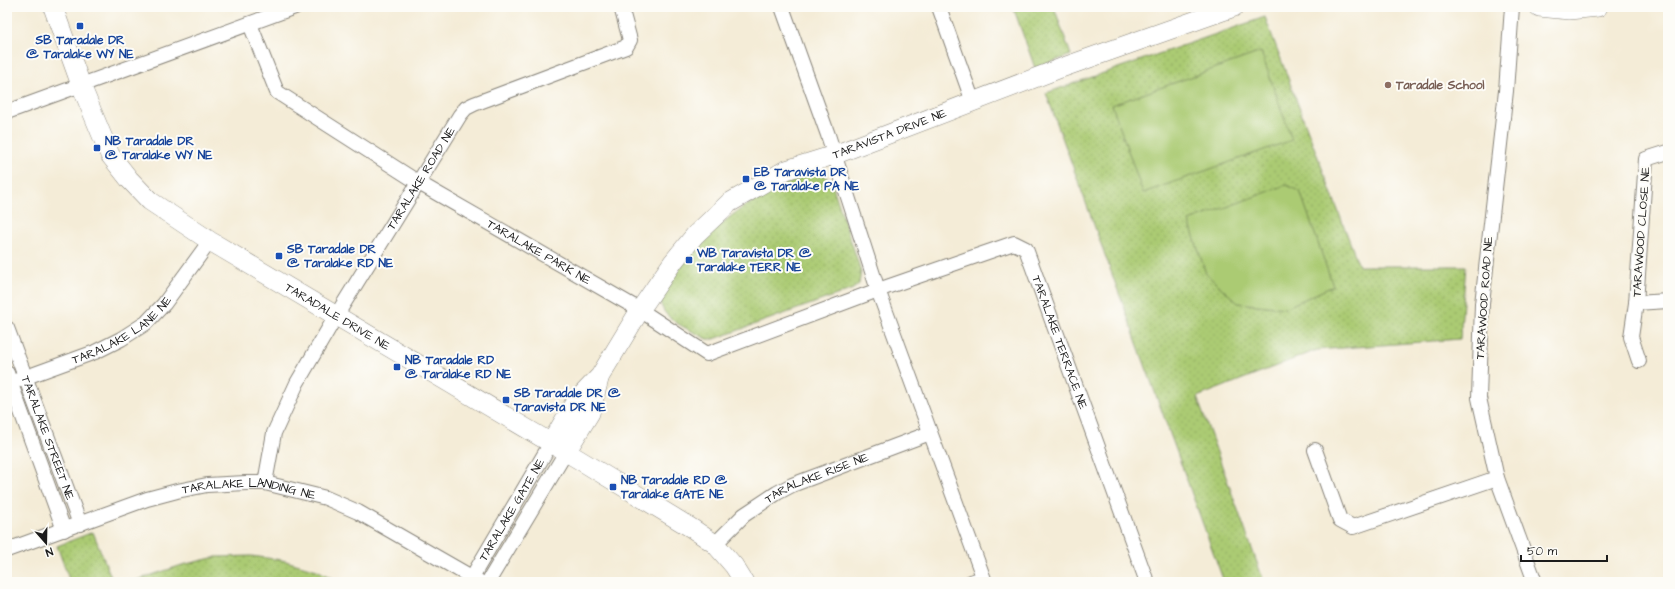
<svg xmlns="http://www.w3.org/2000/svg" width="1675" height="589" font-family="'Architects Daughter',sans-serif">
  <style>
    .park { fill: url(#park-dots); stroke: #647448 }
    .pitch { fill: #abcb73; stroke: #647448 }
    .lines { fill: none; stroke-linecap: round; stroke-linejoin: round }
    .street-casing { stroke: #88847a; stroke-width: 16 }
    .secondary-casing { stroke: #88847a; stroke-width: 20 }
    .street { stroke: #fff; stroke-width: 14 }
    .secondary { stroke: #fff; stroke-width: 19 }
    .transit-dot { fill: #1a4fb4; stroke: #fdfcf7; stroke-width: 1.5 }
    .education-dot { fill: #8d6e63; stroke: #fdfcf7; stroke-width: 1.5 }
    .labels { text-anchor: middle; stroke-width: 4; stroke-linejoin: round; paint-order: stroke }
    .transit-label { font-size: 12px; font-weight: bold; fill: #164399; stroke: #fdfcf7; text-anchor: start }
    .education-label { font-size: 12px; font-weight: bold; fill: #785e54; stroke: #fdfcf7; text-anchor: start }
    .street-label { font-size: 12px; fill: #1c1c1c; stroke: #fdfcf7 }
  </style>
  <defs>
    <pattern id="park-dots" width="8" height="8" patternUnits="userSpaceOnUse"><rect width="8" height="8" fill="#abcb73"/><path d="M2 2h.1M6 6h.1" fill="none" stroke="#93ae63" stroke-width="1.8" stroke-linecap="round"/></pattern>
  </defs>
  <rect width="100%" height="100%" fill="#fdfcf7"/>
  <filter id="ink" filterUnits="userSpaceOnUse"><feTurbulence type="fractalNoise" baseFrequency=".025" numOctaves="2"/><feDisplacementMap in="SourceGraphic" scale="8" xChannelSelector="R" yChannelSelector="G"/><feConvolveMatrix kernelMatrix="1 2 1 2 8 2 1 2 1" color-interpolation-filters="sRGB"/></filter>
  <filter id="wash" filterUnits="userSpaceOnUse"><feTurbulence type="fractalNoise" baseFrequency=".012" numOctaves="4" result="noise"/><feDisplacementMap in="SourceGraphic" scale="16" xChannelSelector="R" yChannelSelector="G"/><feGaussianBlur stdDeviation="0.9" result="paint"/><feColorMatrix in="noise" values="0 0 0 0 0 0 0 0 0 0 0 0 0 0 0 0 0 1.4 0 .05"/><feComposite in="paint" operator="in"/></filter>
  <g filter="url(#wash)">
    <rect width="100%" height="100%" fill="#f4ecd7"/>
    <g class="park">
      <path d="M1013,7h41l17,48 -36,13z"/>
      <path d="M1265,17l94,249h107l-6,73 -143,11 -120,47 67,185h-40l-178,-489z"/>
      <path d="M819,172l12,9 30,90 -2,13 -6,5 -139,50h-6l-5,-2c-14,-8 -38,-16 -42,-33 -2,-7 6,-16 10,-22 32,-55 88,-91 148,-110z"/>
      <path d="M93,532l20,50h-43l-13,-36z"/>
      <path d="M251,556l31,4 35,10 22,12h-208l51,-17 34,-8z"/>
    </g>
    <g class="pitch">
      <path d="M1261,52l31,88 -149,53 -31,-88z"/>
      <path d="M1286,185l14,6 33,95 -48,22 -47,-5 -32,-29 -17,-53z"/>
    </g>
  </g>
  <g filter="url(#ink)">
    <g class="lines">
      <g class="street-casing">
        <g id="street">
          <path d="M782,7l46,128 50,155 107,292"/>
          <path d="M939,7l34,95"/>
          <path d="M1512,7l-6,84 -24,213 -3,94 18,80 38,104"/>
          <path id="s1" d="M250,24l27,68 142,91 221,127 67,44 171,-64 136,-47 12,6 121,333"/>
          <path d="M7,112l288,-105"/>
          <path d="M1668,152l-22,7 -10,144 32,-2"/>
          <path d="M1636,303l-5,34 8,24"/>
          <path id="s2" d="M7,328l73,196"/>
          <path d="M7,373l57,157"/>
          <path id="s3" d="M7,384l88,-32 26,-13 25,-16 18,-19 46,-63"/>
          <path d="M1315,450l25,70 13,7 144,-49"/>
          <path id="s4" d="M265,483l9,-50 23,-50 39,-67 124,-201 6,-7 8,-4 152,-57 4,-7 -9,-33"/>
          <path id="s5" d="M715,544l29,-29 33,-22 15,-8 138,-52"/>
          <path id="s6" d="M7,550l140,-51 30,-8 30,-6 39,-2h19l61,15 32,14 122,70"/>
          <path id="s7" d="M472,577l79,-134"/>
          <path d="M488,582l78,-130"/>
          <path d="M971,582l12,-4"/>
        </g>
      </g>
      <g class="secondary-casing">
        <g id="secondary">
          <path id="s8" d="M53,7l28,78 29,70 19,24 21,22 60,40 368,218 115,70 22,15 19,22 10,16"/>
          <path d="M1539,7l30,3 29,-3"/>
          <path id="s9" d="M551,443l24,-41 25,-26 40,-66 33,-48 22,-27 34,-32 57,-33 48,-15 227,-87 173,-61"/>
          <path d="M566,452l24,-39 9,-34"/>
        </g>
      </g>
      <use href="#street" class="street"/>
      <use href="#secondary" class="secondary"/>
    </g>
  </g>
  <g class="transit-dot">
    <rect x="76" y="22" width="8" height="8" rx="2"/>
    <rect x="93" y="144" width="8" height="8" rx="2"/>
    <rect x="742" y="175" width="8" height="8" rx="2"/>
    <rect x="275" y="252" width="8" height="8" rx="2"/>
    <rect x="685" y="256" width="8" height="8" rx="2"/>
    <rect x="393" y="363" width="8" height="8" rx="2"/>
    <rect x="502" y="396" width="8" height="8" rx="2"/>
    <rect x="609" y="483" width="8" height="8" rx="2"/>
  </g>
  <circle class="education-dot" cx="1388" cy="85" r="4"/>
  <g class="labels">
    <g class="transit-label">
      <text x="80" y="44" text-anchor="middle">SB Taradale DR<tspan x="80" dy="14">@ Taralake WY NE</tspan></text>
      <text x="105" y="145">NB Taradale DR<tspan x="105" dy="14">@ Taralake WY NE</tspan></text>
      <text x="754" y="176">EB Taravista DR<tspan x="754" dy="14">@ Taralake PA NE</tspan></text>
      <text x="287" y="253">SB Taradale DR<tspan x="287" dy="14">@ Taralake RD NE</tspan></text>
      <text x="697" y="257">WB Taravista DR @<tspan x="697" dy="14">Taralake TERR NE</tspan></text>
      <text x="405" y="364">NB Taradale RD<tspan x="405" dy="14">@ Taralake RD NE</tspan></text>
      <text x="514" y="397">SB Taradale DR @<tspan x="514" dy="14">Taravista DR NE</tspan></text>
      <text x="621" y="484">NB Taradale RD @<tspan x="621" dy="14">Taralake GATE NE</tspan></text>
    </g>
    <g class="education-label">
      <text x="1396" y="89">Taradale School</text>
    </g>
    <g class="street-label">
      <text dy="4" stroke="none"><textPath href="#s9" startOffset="476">TARAVISTA DRIVE NE</textPath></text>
      <text dy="4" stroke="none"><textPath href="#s4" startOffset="345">TARALAKE ROAD NE</textPath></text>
      <text transform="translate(1641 232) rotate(-86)" y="4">TARAWOOD CLOSE NE</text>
      <text dy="4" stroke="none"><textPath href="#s1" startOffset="380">TARALAKE PARK NE</textPath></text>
      <text transform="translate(1484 298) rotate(-86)" y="4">TARAWOOD ROAD NE</text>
      <text dy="4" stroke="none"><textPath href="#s8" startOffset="440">TARADALE DRIVE NE</textPath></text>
      <text dy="4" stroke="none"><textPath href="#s3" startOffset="128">TARALAKE LANE NE</textPath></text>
      <text dy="4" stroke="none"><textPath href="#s1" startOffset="1016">TARALAKE TERRACE NE</textPath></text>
      <text dy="4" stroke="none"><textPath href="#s2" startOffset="117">TARALAKE STREET NE</textPath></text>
      <text dy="4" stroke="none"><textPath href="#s5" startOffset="123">TARALAKE RISE NE</textPath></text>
      <text dy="4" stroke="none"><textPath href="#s6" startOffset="253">TARALAKE LANDING NE</textPath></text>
      <text dy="4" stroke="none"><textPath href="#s7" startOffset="78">TARALAKE GATE NE</textPath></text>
    </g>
  </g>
  <rect width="1675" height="589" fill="none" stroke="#fdfcf7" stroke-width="24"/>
  <g transform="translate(46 543) rotate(160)" stroke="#fdfcf7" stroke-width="3" paint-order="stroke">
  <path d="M0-3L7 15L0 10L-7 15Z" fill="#1c1c1c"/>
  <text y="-6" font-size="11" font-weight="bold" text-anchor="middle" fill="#1c1c1c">N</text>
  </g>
  <path d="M1521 555v6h86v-6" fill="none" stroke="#1c1c1c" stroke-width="2"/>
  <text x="1527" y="555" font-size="12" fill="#1c1c1c" stroke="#fdfcf7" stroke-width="3" paint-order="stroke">50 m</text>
</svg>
